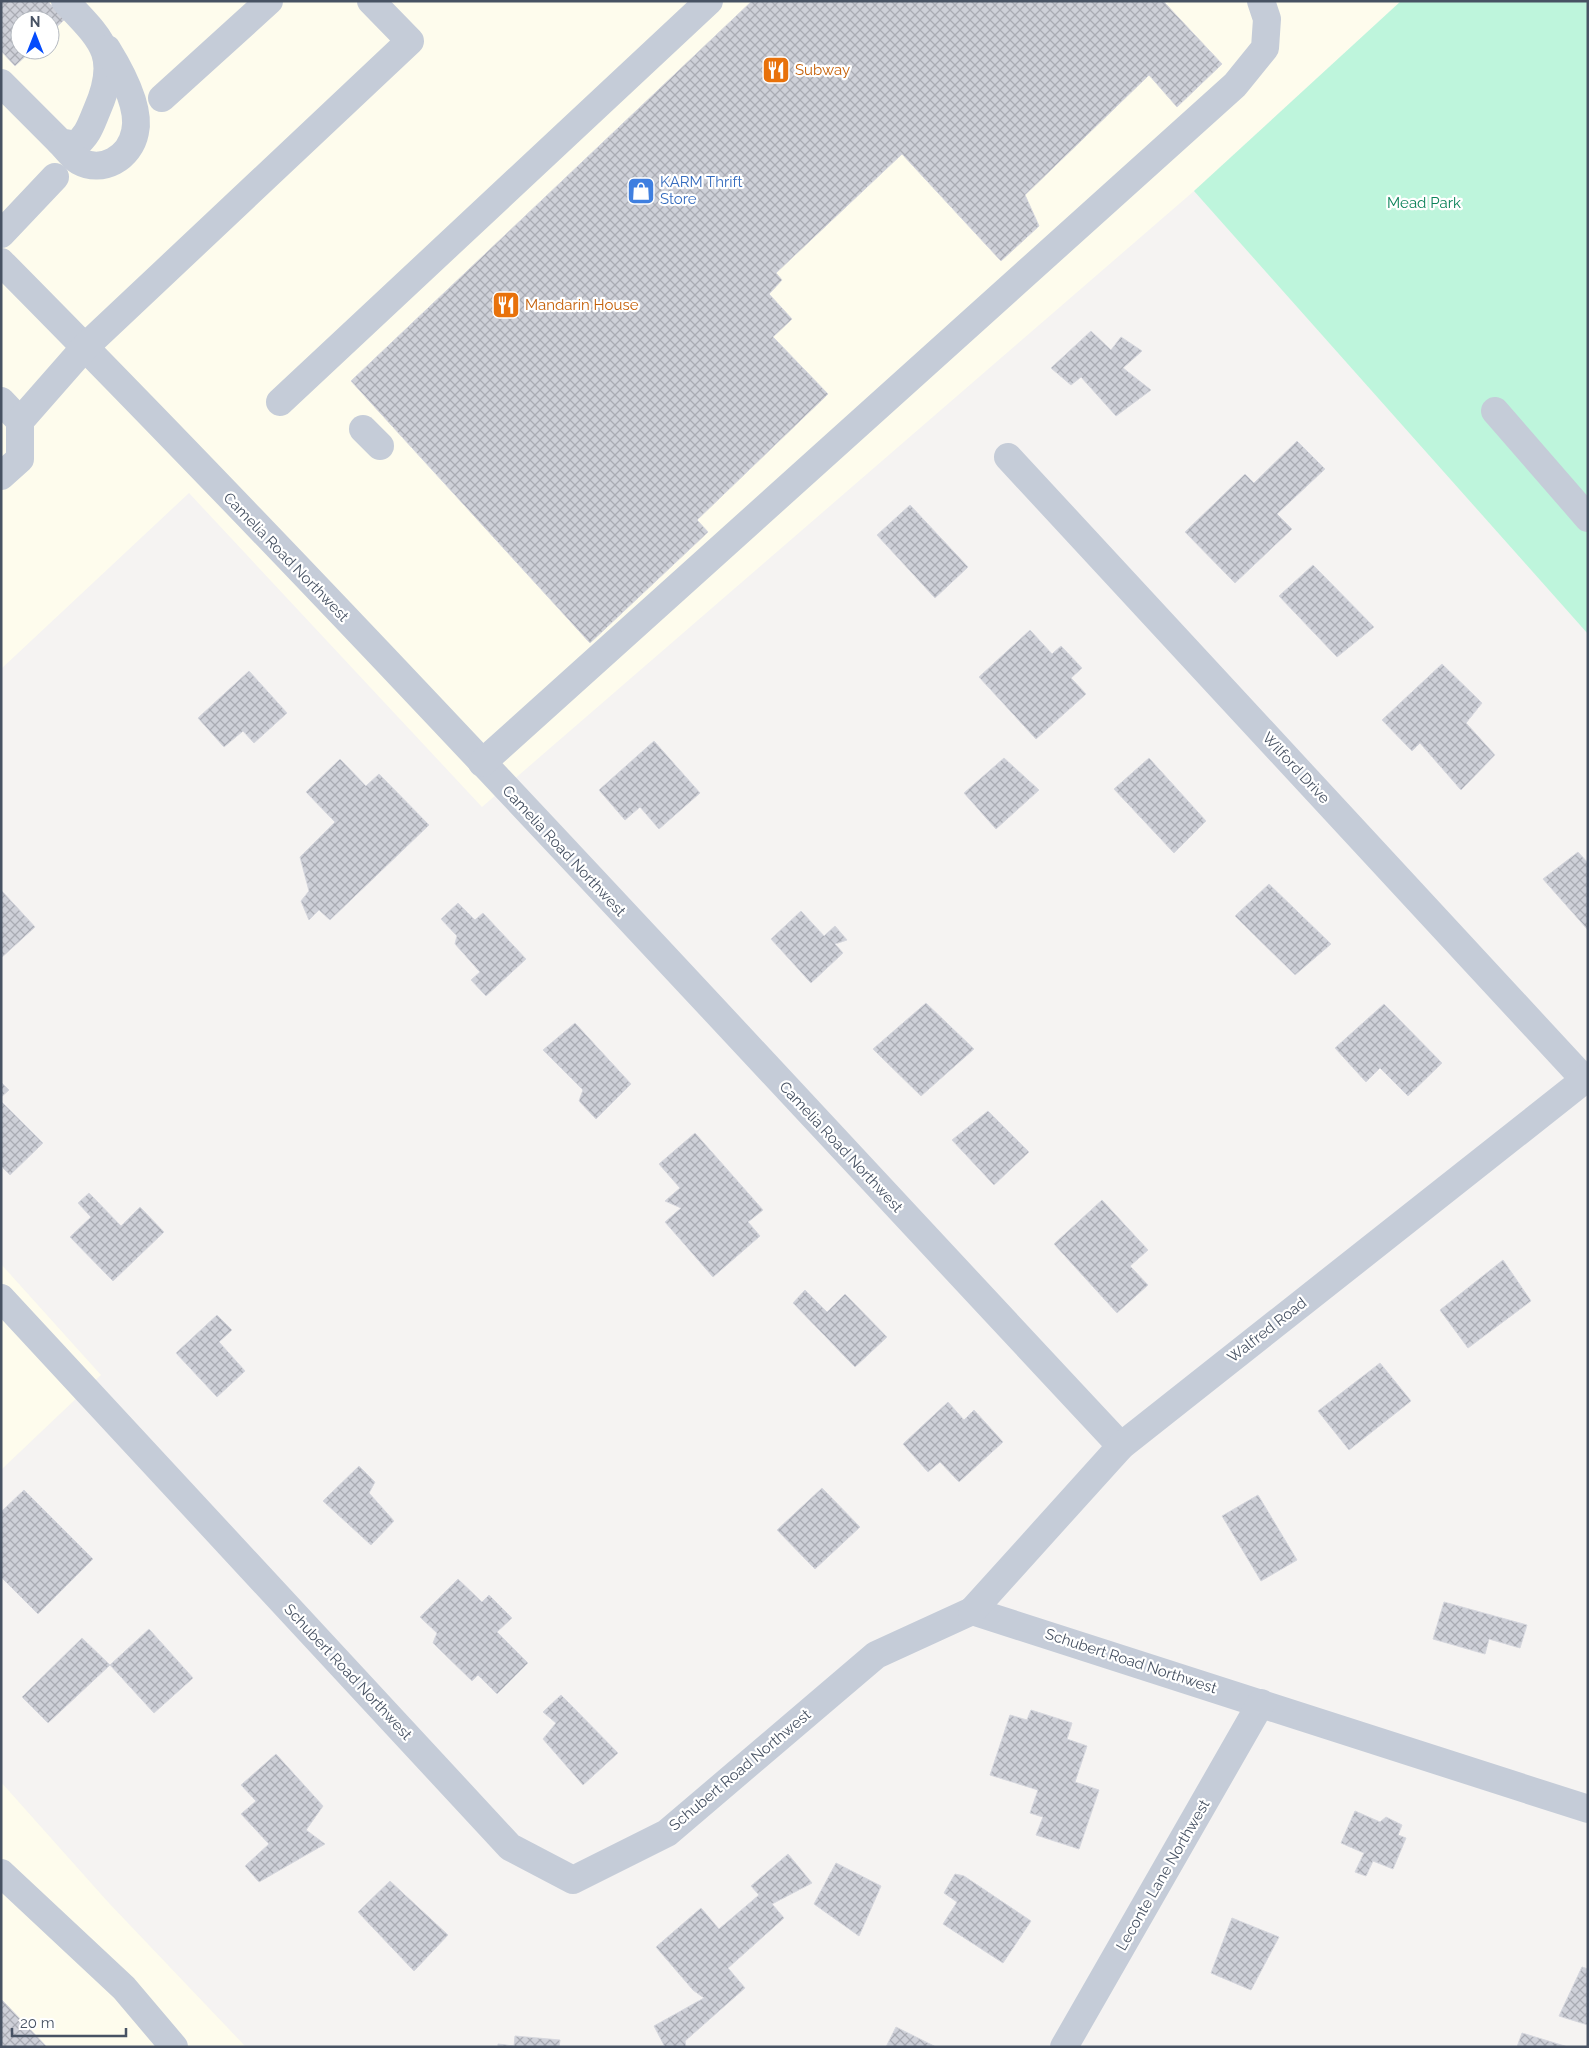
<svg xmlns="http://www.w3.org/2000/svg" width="1589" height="2048" font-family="Raleway,sans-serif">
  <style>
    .commercial { fill: #fefced; fill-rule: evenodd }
    .green { fill: #bef5dc }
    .building { fill: url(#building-cross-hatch); stroke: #d6d7de }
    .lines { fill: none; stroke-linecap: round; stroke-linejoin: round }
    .minor { stroke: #c5ccd8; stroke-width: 28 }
    .labels { text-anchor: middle; stroke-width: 4.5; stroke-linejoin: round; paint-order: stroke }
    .food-label { font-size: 15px; fill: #c56008; stroke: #fff; text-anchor: start }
    .shop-label { font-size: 15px; fill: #366cbe; stroke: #fff; text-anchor: start }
    .park-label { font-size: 15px; fill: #0c835a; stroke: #fff }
    .street-label { font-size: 15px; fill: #475263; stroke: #fff }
  </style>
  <defs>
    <pattern id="building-cross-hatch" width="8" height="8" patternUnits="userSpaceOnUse" patternTransform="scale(1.25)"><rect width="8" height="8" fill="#ced0d8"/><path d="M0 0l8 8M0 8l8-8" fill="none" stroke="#a9abb3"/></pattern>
  </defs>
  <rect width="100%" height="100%" fill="#f5f3f2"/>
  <g class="commercial">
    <path d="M1,1h1400l-207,190 -712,616 -293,-314 -188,176zM20,20h30v30h-30z"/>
    <path d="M1,1264l100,111 -100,95z"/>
    <path d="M1,1782l107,120 138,145h-245z"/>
  </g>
  <path class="green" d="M1401,1l187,1v632l-394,-443z"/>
  <g class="building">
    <path d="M1,1h46l18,18 -15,14v-13h-30v30h12l-17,16 -14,-15z"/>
    <path d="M752,1h411l59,63 -45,43 -28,-32 -124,120 14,31 -38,35 -99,-107 -126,119 6,7 -13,14 23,25 -19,18 55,57 -131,126 11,12 -118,111 -239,-262z"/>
    <path d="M1091,331l20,19 10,-13 21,14 -19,17 28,22 -35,26 -35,-39 -10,8 -20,-17z"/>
    <path d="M1297,441l28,28 -48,45 15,15 -57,54 -50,-51 60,-58 9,9z"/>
    <path d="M910,505l58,62 -33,31 -58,-63z"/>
    <path d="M1313,565l61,62 -37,30 -58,-61z"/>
    <path d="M1030,630l22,24 9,-8 21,22 -11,10 15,16 -50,45 -57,-62z"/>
    <path d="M1442,664l40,39 -16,20 29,32 -34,35 -41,-47 -8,8 -30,-31z"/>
    <path d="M249,671l38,42 -33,30 -11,-12 -19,16 -26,-29z"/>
    <path d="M654,741l46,52 -41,36 -19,-22 -15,13 -26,-30z"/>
    <path d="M1004,758l35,32 -43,39 -32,-36z"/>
    <path d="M1149,758l57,63 -32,32 -60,-64z"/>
    <path d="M340,759l26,27 13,-12 50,51 -99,95 -11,-10 -10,10 -8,-19 8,-10 -9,-34 35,-35 -29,-30z"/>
    <path d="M1578,852l10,11v67l-45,-51z"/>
    <path d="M1269,884l62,60 -36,31 -60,-59z"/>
    <path d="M1,890l34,37 -34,31z"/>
    <path d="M458,903l17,17 8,-7 43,46 -40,37 -15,-16 9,-8 -25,-28 2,-8 -16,-17z"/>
    <path d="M801,911l23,25 11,-10 12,14 -12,4 8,9 -32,30 -40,-44z"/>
    <path d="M926,1003l48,46 -53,47 -48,-47z"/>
    <path d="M1384,1004l58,59 -34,33 -28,-28 -14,14 -31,-34z"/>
    <path d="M575,1023l56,61 -35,35 -17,-18 4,-11 -40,-40z"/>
    <path d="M1,1082l8,8 -8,7z"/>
    <path d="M1,1101l42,42 -33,32 -9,-9z"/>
    <path d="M988,1111l41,41 -35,33 -42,-45z"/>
    <path d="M695,1133l68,77 -15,12 12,14 -47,41 -48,-55 16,-14 -16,-7 15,-13 -21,-24z"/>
    <path d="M89,1193l32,33 19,-19 24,25 -51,49 -43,-44 21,-20 -13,-14z"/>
    <path d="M1102,1200l46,50 -18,16 18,19 -31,28 -63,-69z"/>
    <path d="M1503,1260l28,41 -63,47 -28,-38z"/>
    <path d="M805,1290l22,22 18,-18 42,43 -32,30 -62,-64z"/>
    <path d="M217,1315l15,15 -13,12 26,29 -28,26 -41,-44z"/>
    <path d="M1380,1363l31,38 -62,49 -31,-39z"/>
    <path d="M948,1402l16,18 10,-10 29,32 -44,40 -19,-20 -12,10 -25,-28z"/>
    <path d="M359,1466l16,16 -6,11 25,28 -23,24 -48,-44z"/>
    <path d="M822,1488l38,39 -45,42 -38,-39z"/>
    <path d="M24,1490l69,69 -55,55 -37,-37v-65z"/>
    <path d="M1258,1495l39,65 -36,21 -39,-65z"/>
    <path d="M458,1579l24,23 7,-7 23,23 -15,14 31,31 -31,31 -19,-19 -6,6 -39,-38 4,-10 -17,-16z"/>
    <path d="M1444,1602l83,23 -7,23 -31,-9 -4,15 -52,-15z"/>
    <path d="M149,1629l44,49 -39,35 -44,-48z"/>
    <path d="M82,1638l28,27 -62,58 -26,-26z"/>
    <path d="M561,1695l57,58 -35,32 -40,-46 13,-16 -13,-11z"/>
    <path d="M1031,1710l41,13 -5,16 20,7 -12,36 24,8 -20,59 -43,-14 7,-18 -13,-4 8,-23 -48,-15 20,-60 17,5z"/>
    <path d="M276,1754l47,52 -17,24 19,14 -66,38 -14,-16 24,-22 -28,-30 15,-13 -15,-16z"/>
    <path d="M1355,1811l25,11 6,-5 16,8 -4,10 8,3 -13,31 -20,-8 -7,15 -11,-4 9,-19 -23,-10z"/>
    <path d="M788,1854l24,29 -40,21 12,14 -56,50 17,20 -60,53 1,6h-21l-11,-21 50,-28 -11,-8 -37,-43 45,-39 18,21 40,-34 -8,-9z"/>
    <path d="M836,1863l45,23 -22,50 -45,-32z"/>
    <path d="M955,1874l9,2 67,45 -28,42 -60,-39 14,-22 -13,-9z"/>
    <path d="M390,1881l58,54 -34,36 -56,-59z"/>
    <path d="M1232,1918l47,19 -28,53 -40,-17z"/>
    <path d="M1582,1967l6,2v56l-29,-9z"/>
    <path d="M1,1999l46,48h-46z"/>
    <path d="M896,2027l40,20h-50z"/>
    <path d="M1522,2033l46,14h-51z"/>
    <path d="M515,2036l45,4 -1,7h-61v-3l16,2z"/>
  </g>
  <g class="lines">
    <g class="minor">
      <path d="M1,83l59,59 15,3c13,-9 16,-21 22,-35 24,-55 5,-70 -32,-109"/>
      <path d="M162,98l107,-97"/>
      <path d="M60,142c6,6 12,15 19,19 23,13 51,-3 56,-29 6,-25 -15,-62 -28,-83"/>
      <path d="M1,234l54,-57"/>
      <path d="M1,262c382,386 749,788 1120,1184"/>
      <path d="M1,401l19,20"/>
      <path d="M280,402l429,-401"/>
      <path d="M1495,411l93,107"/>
      <path d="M363,429l17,17"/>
      <path d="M1008,457l576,622"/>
      <path d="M1,476l19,-17v-38l65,-74 325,-306 -39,-40"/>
      <path d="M482,763l753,-678 30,-37 2,-29 -6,-18"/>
      <path d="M1,1298l509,549 63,33 94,-47 209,-178 96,-44 616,198"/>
      <path d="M972,1611l149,-165 467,-369"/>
      <path d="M1,1873l123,115 50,59"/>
      <path d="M1064,2047l197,-344"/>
    </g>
  </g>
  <defs>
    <g id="restaurant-square" transform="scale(1.4375)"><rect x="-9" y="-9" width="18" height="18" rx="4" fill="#e8710a" stroke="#fff"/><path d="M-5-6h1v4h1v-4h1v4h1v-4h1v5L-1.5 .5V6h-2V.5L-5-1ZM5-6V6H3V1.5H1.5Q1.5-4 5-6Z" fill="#fff"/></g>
    <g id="shop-square" transform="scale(1.4375)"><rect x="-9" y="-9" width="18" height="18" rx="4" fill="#3f7fe0" stroke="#fff"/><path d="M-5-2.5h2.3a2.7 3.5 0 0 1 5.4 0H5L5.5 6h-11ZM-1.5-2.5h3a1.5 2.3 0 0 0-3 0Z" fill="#fff"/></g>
  </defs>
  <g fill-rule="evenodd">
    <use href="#restaurant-square" x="776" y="70"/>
    <use href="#shop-square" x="641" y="191"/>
    <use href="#restaurant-square" x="506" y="305"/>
  </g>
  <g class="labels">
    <g class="food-label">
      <text x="795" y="75">Subway</text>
      <text x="525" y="310">Mandarin House</text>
    </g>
    <g class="shop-label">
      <text x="660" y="187">KARM Thrift<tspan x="660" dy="17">Store</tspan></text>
    </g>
    <g class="park-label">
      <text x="1424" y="208">Mead Park</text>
    </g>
    <g class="street-label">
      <text transform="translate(286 557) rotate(46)" y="5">Camelia Road Northwest</text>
      <text transform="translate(1296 768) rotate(47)" y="5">Wilford Drive</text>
      <text transform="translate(564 851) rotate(47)" y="5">Camelia Road Northwest</text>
      <text transform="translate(841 1147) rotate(47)" y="5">Camelia Road Northwest</text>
      <text transform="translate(1267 1330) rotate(-38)" y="5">Walfred Road</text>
      <text transform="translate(1131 1661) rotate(18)" y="5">Schubert Road Northwest</text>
      <text transform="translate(348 1672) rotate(47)" y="5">Schubert Road Northwest</text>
      <text transform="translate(740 1770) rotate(-40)" y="5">Schubert Road Northwest</text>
      <text transform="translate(1163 1875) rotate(-60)" y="5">Leconte Lane Northwest</text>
    </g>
  </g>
  <rect width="1589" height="2048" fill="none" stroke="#475263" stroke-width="5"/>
  <g transform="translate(35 35)"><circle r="24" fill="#ffffff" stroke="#b5bac1"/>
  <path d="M0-4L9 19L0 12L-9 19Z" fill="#054cfc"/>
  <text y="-8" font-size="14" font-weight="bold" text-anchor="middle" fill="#475263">N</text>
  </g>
  <path d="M12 2028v8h114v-8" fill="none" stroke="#475263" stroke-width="2.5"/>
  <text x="20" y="2028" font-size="15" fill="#475263" stroke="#ffffff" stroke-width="4" paint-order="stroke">20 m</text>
</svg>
